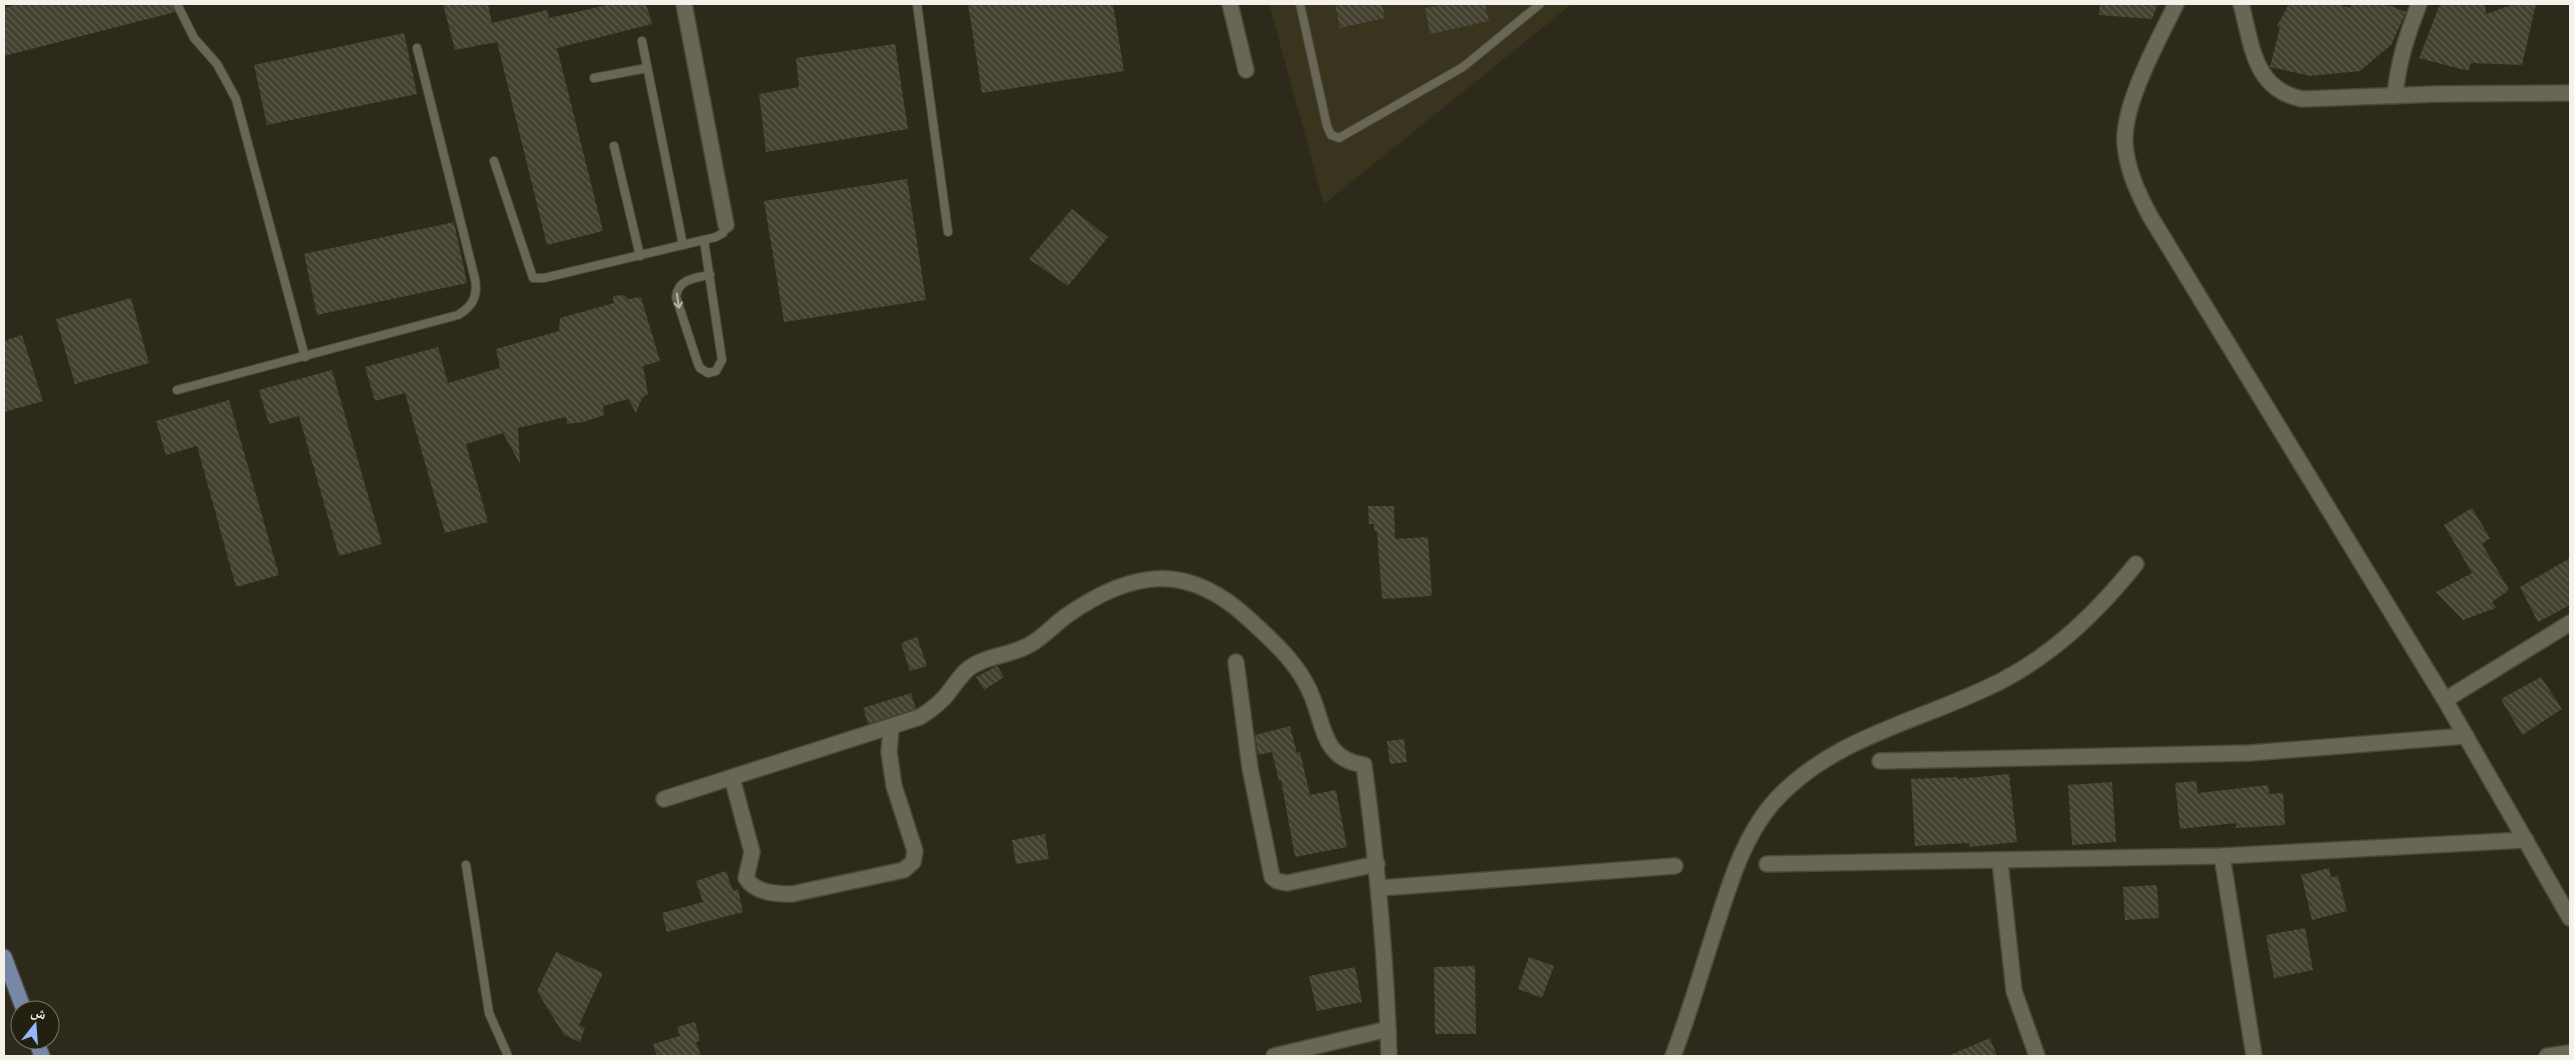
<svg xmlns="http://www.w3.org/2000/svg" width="2574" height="1060" font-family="Georgia,'Noto Naskh Arabic',serif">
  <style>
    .built { fill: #38341e }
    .building { fill: url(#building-back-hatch) }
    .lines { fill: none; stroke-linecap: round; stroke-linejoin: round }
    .service-casing { stroke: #4b493b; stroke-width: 10 }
    .minor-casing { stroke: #4b493b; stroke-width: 18 }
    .tertiary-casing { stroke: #4b493b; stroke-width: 18 }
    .primary-casing { stroke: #4b493b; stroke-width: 18 }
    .service { stroke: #6a6655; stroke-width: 8 }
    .minor { stroke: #6a6655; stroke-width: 15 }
    .tertiary { stroke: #6a6655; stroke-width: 15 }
    .primary { stroke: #7788a6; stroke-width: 15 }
    .oneway { stroke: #b6b3a6 }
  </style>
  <defs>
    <pattern id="building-back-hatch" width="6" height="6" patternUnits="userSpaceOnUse" patternTransform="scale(1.25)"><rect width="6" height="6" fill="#444030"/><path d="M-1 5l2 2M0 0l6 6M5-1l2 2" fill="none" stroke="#605c4e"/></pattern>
  </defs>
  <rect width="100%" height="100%" fill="#2d2a1b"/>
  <path class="built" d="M1269,4h303l-248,200z"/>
  <g class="building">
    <path d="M19,4h152l4,8 -171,44v-48z"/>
    <path d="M443,4h45l4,19 55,-13 2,8 63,-14h34l6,20 -95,24 46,183 -56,14 -50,-203 -42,8z"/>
    <path d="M968,4h145l11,67 -142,22z"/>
    <path d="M1335,4h47l3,14 -45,10z"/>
    <path d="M1444,4h41l4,17 -59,13 -5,-26z"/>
    <path d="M2100,4h58l-6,15 -53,-4z"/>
    <path d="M2289,4h48l13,4 2,-4h34l20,8 -15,33 -31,26 -50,5 -40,-9 10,-40 -3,-1z"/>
    <path d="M2440,4h45l1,10 29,-10h21l-14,61 -51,-2 -3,8 -49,-13z"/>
    <path d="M404,33l13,61 -150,31 -13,-60z"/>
    <path d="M895,44l13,85 -142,23 -7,-58 40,-7 -3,-29z"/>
    <path d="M907,179l19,121 -142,22 -20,-121z"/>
    <path d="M1072,209l36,28 -40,49 -39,-27z"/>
    <path d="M454,222l13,61 -150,32 -13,-61z"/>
    <path d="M624,295l4,4 13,-2 19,64 -17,5 5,28 -6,4 -6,15 -8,-14 -25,7 1,9 -21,7 -16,2 -1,-7 -48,11 2,36 -17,-31 -37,11 22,78 -43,11 -40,-140 -30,8 -10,-34 73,-20 10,36 52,-15 -4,-19 63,-18 1,-13 54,-15 -1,-7z"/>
    <path d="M131,298l18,65 -74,21 -19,-65z"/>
    <path d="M22,335l21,66 -39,11v-71z"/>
    <path d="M332,370l50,174 -43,12 -40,-140 -30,8 -10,-34z"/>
    <path d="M229,400l50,175 -43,12 -39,-141 -31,9 -10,-34z"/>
    <path d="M1368,506h26l1,33 33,-2 4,59 -50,3 -5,-68h-3v-7h-5z"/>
    <path d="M2472,508l18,30 -8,6 27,46 -17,12 4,6 -33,12 -27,-28 36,-19 -28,-48z"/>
    <path d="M2570,558v47l-32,17 -18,-35z"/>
    <path d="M917,637l10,29 -17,5 -9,-28z"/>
    <path d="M997,666l7,11 -20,13 -8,-13z"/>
    <path d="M2541,677l21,32 -40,26 -21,-36z"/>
    <path d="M911,693l5,16 -48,15 -5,-16z"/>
    <path d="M1290,726l7,27 3,-1 10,43 26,-5 11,57 -52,10 -14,-77 -2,1 -7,-29 -14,3 -3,-20z"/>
    <path d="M1404,739l3,23 -17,2 -3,-23z"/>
    <path d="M2009,774l8,68 -47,5 -1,-4 -54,3 -4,-67 46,-2v2z"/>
    <path d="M2196,781l2,12 70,-8 1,9 14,-1 2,32 -49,3v-5l-56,6 -5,-46z"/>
    <path d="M2112,782l4,60 -44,3 -4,-60z"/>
    <path d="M1045,834l4,25 -33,5 -4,-24z"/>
    <path d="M2329,868l2,9 7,-1 9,35 -35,9 -11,-45z"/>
    <path d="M726,871l7,20 5,-2 5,23 -76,20 -5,-19 41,-11 -7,-21z"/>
    <path d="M2157,885l2,33 -34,2 -2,-33z"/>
    <path d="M2305,928l8,42 -39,8 -8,-43z"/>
    <path d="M556,952l47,21 -24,52 6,3 -5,14 -16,-7 -27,-44z"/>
    <path d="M1529,957l25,9 -12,32 -24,-9z"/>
    <path d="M1475,966l1,68h-41l-1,-67z"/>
    <path d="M1355,967l7,35 -45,9 -8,-35z"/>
    <path d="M695,1022l5,19 -4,1 5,14h-44l-4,-12 27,-8 -3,-9z"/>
    <path d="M1990,1038l7,18h-49z"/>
  </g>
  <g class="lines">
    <g class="service-casing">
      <g id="service">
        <path d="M177,4l17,34 23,26 19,35 69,258"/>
        <path d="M917,4l31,228"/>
        <path d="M1300,4l27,122 4,9 8,3 124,-71 77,-63"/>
        <path d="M642,41l41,204"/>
        <path d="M594,78l53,-10"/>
        <path d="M614,146l26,110"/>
        <path d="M494,161l39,117h11l172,-41 7,-4 3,-8"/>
        <path d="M704,240l18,120 -6,11 -8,2 -8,-5 -2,-4 -22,-67c2,-18 19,-19 34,-22"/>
        <path d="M177,390l281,-75c15,-9 20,-19 17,-36l-58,-231"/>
        <path d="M466,865l23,148 19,43"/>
      </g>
    </g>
    <g class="minor-casing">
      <g id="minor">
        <path d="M684,4l42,221"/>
        <path d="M1230,4l16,66"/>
        <path d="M2241,4c11,40 12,85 61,95l135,-5 133,-1"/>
        <path d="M2395,96c3,-34 12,-61 24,-92"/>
        <path d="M1236,662l14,106 22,109 5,4 10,2 90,-19"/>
        <path d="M2445,700l125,-77"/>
        <path d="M1880,761l370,-8 216,-17"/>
        <path d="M732,778l20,74 -6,26c9,15 30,16 46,16l112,-24 9,-8 2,-11 -21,-65 -5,-34 2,-24"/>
        <path d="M664,799l256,-82c11,-7 21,-14 29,-25 6,-8 11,-16 19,-23 18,-14 43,-13 63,-25 12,-7 23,-19 35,-28 67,-47 122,-54 184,4 25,23 51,46 63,79 12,31 11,60 51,66 13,97 22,193 25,291"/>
        <path d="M2222,856l32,200"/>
        <path d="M2000,862l14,129 23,65"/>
        <path d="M1767,864l455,-8 304,-16"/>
        <path d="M1380,888l295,-22"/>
        <path d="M1274,1056l114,-27"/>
        <path d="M1673,1056c17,-44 30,-91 45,-136 13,-40 26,-83 54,-116 60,-69 153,-83 231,-124 53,-28 95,-69 133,-116"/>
        <path d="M2547,1056l23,-3"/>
      </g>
    </g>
    <g class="tertiary-casing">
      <path id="tertiary" d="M2176,4c-17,35 -54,101 -51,140 2,26 13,49 25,72l295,484 125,218"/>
    </g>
    <g class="primary-casing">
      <g id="primary">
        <path d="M4,957l20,53"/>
        <path d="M36,1040l6,16"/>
      </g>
    </g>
    <use href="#service" class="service"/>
    <use href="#minor" class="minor"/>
    <use href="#tertiary" class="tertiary"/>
    <use href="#primary" class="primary"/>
  </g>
  <defs><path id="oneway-shaft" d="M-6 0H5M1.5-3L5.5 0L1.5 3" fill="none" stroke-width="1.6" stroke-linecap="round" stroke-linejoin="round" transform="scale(1.25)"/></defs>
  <use class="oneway" href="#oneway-shaft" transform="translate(678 301) rotate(81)"/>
  <rect width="2574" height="1060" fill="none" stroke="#f4f2e8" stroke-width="10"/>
  <g transform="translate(35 1025) rotate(17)"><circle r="24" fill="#242011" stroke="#777467"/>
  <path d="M0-4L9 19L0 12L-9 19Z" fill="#95b7fd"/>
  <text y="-8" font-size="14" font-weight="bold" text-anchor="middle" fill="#f4f2e8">ش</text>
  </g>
</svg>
